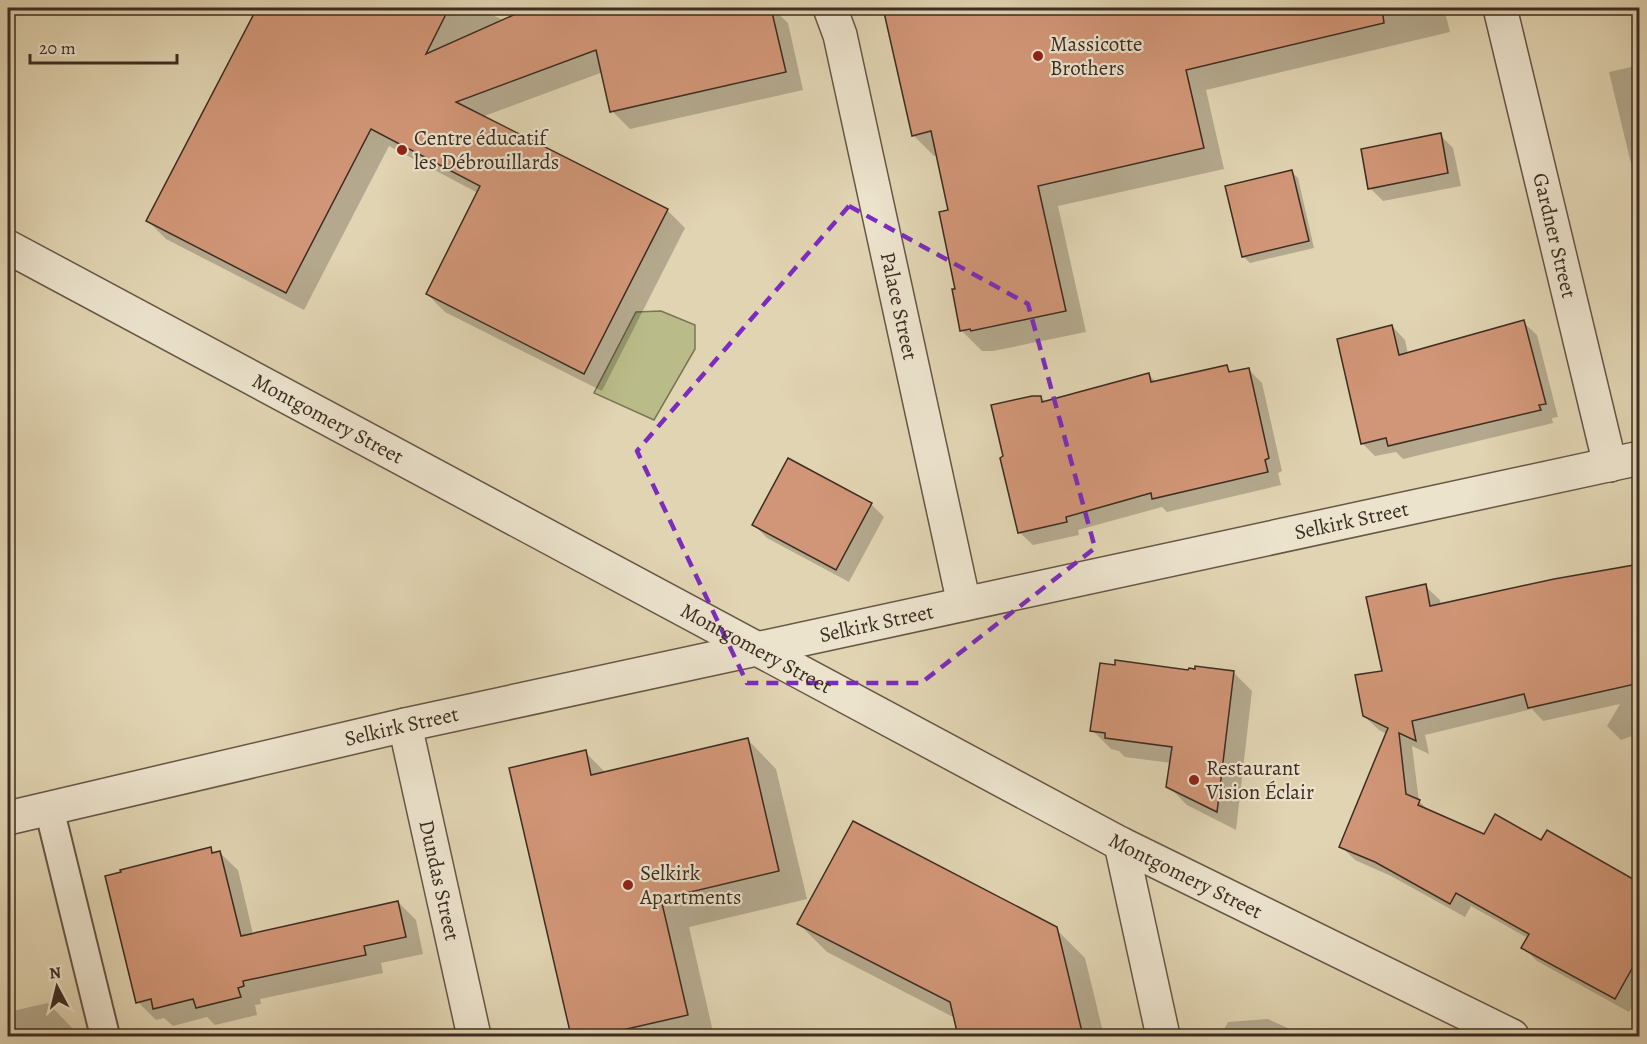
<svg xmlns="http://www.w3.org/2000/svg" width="1647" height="1044" font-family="Alegreya,serif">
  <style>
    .green { fill: #b9bb88; stroke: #7b7455; stroke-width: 1.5 }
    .shadow { fill: #0003 }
    .building { fill: #d19677; stroke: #3d2c22; stroke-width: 1.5 }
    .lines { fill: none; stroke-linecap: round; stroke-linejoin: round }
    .lane-casing { stroke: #665646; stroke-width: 32 }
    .street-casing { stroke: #665646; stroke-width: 36 }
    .lane { stroke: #ece3cd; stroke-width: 28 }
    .street { stroke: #ece3cd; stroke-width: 33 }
    .marked { fill: none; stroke: #7b2cbf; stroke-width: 4.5; stroke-dasharray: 12 8; stroke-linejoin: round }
    .poi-dot { fill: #8f2418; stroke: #ece3cd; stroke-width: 2 }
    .labels { text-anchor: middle; stroke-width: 4.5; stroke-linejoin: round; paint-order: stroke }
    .poi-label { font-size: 21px; fill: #3d2c22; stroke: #ece3cd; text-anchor: start }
    .street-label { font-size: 21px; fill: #3d2c22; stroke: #ece3cd }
  </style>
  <rect width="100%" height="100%" fill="#e1d4b2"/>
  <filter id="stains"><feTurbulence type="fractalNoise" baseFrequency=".00333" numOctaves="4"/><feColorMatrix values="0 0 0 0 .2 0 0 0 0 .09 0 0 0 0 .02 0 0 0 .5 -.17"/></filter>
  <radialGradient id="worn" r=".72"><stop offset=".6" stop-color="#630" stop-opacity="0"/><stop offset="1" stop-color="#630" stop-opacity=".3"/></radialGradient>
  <path class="green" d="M661,311l34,14v24l-41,71 -60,-27 42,-81z"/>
  <g class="shadow">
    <path d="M259,8h220l85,43 -12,-43h220l16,15 15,67 -173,39 -18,-18 -9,-39 -121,45 185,93 18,18 -83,163 -157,-79 -18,-18 51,-101 -89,-47 -85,164 -138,-71 -18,-18z"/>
    <path d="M884,8h560l6,24 -244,58 18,79 -166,37 28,126 -93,19h-11l-21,-21 -11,-119 -12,-56 -4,1 -21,-21z"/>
    <path d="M8,49l6,11 -6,3z"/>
    <path d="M1640,65v136l-31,-129z"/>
    <path d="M1440,135l13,13 8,38 -78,15 -13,-13z"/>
    <path d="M1292,172l6,6 16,70 -64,15 -7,-7z"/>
    <path d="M1523,322l14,13 21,82 -6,1 1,5 -150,36 -7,-7 -21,4 -13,-13 30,-117 13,14 3,14z"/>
    <path d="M1226,366l6,7 16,-4 14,14 20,88 -4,2 3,12 -114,27 -5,-5 -84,23 1,5 -46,10 -14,-13 -14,-75 36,-60 4,5 103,-28 9,9z"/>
    <path d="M871,504l13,13 -35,65 -82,-44 -13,-13z"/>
    <path d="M1640,566v167l-19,7 -14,-14 13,-22 -77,17 -11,-12 -107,26 4,19 -17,-8 7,55 11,11 55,24 57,7 98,42v108l-11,19 -92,-51 -14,-14 5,-9 -57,-32 -6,11 -74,-41 -36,-16 -14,-14 46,-112 -8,-4 -15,-14 61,-130 15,14 1,5z"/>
    <path d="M1196,670l37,2 19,19 -16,139 -49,-25 -19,-19 3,-23 -46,-6 -6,-6 -8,-2 -19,-19z"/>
    <path d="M748,740l28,29 31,130 -118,28 25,109h-141l-63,-267 75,-17 21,21z"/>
    <path d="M211,849l4,5 5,-1 18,17 15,64 145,-32 18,18 7,34 -42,9 2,10 -123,26 1,5 -6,1 2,10 -42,10 -8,-8 -34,9 -9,-8 -8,2 -18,-18z"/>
    <path d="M799,924l257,5 29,29 19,78h-144l-5,-18 -128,-66z"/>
    <path d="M48,1003l32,33h-72v-24z"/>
    <path d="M1268,1019l37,17h-85l8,-14z"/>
  </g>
  <g class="building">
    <path d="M257,8h192l-23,46 103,-46h242l15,64 -176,40 -14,-62 -140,52 212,107 -84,165 -158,-80 54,-108 -109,-57 -85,164 -140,-72z"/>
    <path d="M883,8h499l2,15 -198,47 18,78 -166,38 28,125 -95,20 -1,-2 -10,2 -8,-42h3l-16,-77 9,-2 -17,-79 -19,5z"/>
    <path d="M1441,133l7,40 -80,16 -7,-40z"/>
    <path d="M1292,170l17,71 -67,16 -17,-71z"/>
    <path d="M1524,320l22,84 -7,1 2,5 -153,36 -2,-8 -25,6 -24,-105 55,-14 7,30z"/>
    <path d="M1227,365l2,7 20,-4 20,90 -4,2 3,12 -116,27 -1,-6 -85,24 1,5 -49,11 -18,-75 3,-2 -12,-51 41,-9h9l1,6 107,-29 2,9z"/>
    <path d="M788,458l84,45 -36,67 -84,-45z"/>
    <path d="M1640,564v119l-112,25 -4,-14 -112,27 4,20 -17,-8 7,61 14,6 -2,5 66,29 11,-20 46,26 6,-10 93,53v71l-25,45 -94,-51 8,-14 -73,-41 -6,11 -75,-42 -36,-15 49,-119 -25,-12 -8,-41 27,-4 -16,-74 60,-13 4,22 124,-27z"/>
    <path d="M1115,660l73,10 1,-2 6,1v-3l39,5 -17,141 -51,-25 6,-40 -67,-9v-5l-15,-2 10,-68 15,2z"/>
    <path d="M748,738l31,133 -118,28 27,116 -92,21h-25l-62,-268 77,-18 5,25z"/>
    <path d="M853,821l204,106 26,109h-125l-8,-34 -153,-78z"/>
    <path d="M211,847l1,6 8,-2 21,85 157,-35 8,36 -42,9 2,9 -123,26 1,5 -6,2 3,9 -45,11 -3,-9 -40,10 -2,-10 -15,4 -31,-127 16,-4 -1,-2z"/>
  </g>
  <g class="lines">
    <g class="lane-casing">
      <path id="lane" d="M49,808l56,228"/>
    </g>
    <g class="street-casing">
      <g id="street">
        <path id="s1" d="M830,8l10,27 124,569"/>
        <path id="s2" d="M1500,8l110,457"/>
        <path id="s3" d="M8,247l1113,597 391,192"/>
        <path id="s4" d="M405,725l69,311"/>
        <path id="s5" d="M8,818l397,-93 1235,-267"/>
        <path d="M1121,844l42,192"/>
      </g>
    </g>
    <use href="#lane" class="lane"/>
    <use href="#street" class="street"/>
  </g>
  <path class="marked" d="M849,206l179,98 67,244 -174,135h-174l-110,-232z"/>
  <g class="poi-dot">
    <circle cx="1038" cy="56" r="6"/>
    <circle cx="402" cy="150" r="6"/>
    <circle cx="1194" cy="780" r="6"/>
    <circle cx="628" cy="885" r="6"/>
  </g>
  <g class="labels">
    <g class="poi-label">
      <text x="1050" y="51">Massicotte<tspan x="1050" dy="24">Brothers</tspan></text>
      <text x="414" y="145">Centre éducatif<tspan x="414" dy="24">les Débrouillards</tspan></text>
      <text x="1206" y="775">Restaurant<tspan x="1206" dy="24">Vision Éclair</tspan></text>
      <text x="640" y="880">Selkirk<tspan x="640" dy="24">Apartments</tspan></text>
    </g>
    <g class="street-label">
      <text dy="7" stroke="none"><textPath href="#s2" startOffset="234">Gardner Street</textPath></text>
      <text dy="7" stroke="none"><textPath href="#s1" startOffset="306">Palace Street</textPath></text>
      <text dy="7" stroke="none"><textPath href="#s3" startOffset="363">Montgomery Street</textPath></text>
      <text dy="7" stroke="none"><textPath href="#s5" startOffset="1376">Selkirk Street</textPath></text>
      <text dy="7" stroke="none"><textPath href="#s5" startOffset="890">Selkirk Street</textPath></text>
      <text dy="7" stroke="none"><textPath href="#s3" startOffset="849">Montgomery Street</textPath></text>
      <text dy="7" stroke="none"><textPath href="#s5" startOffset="404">Selkirk Street</textPath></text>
      <text dy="7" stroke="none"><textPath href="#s3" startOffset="1335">Montgomery Street</textPath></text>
      <text dy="7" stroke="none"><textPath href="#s4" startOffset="159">Dundas Street</textPath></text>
    </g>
  </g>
  <rect width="1647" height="1044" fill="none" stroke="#e1d4b2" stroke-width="30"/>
  <rect x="9" y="9" width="1629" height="1026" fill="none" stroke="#3d2c22" stroke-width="3"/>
  <rect x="15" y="15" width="1617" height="1014" fill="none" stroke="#3d2c22" stroke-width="1.5"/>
  <g transform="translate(57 987) rotate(353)" stroke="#ece3cd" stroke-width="4.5" paint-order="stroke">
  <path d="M0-4.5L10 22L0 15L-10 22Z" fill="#3d2c22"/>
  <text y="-9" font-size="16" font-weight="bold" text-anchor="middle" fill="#3d2c22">N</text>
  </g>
  <path d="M30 54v9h147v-9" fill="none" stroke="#3d2c22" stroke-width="3"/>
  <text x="39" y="54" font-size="18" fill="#3d2c22" stroke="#ece3cd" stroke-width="4.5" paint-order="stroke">20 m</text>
  <rect width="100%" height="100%" filter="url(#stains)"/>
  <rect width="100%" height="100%" fill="url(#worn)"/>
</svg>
